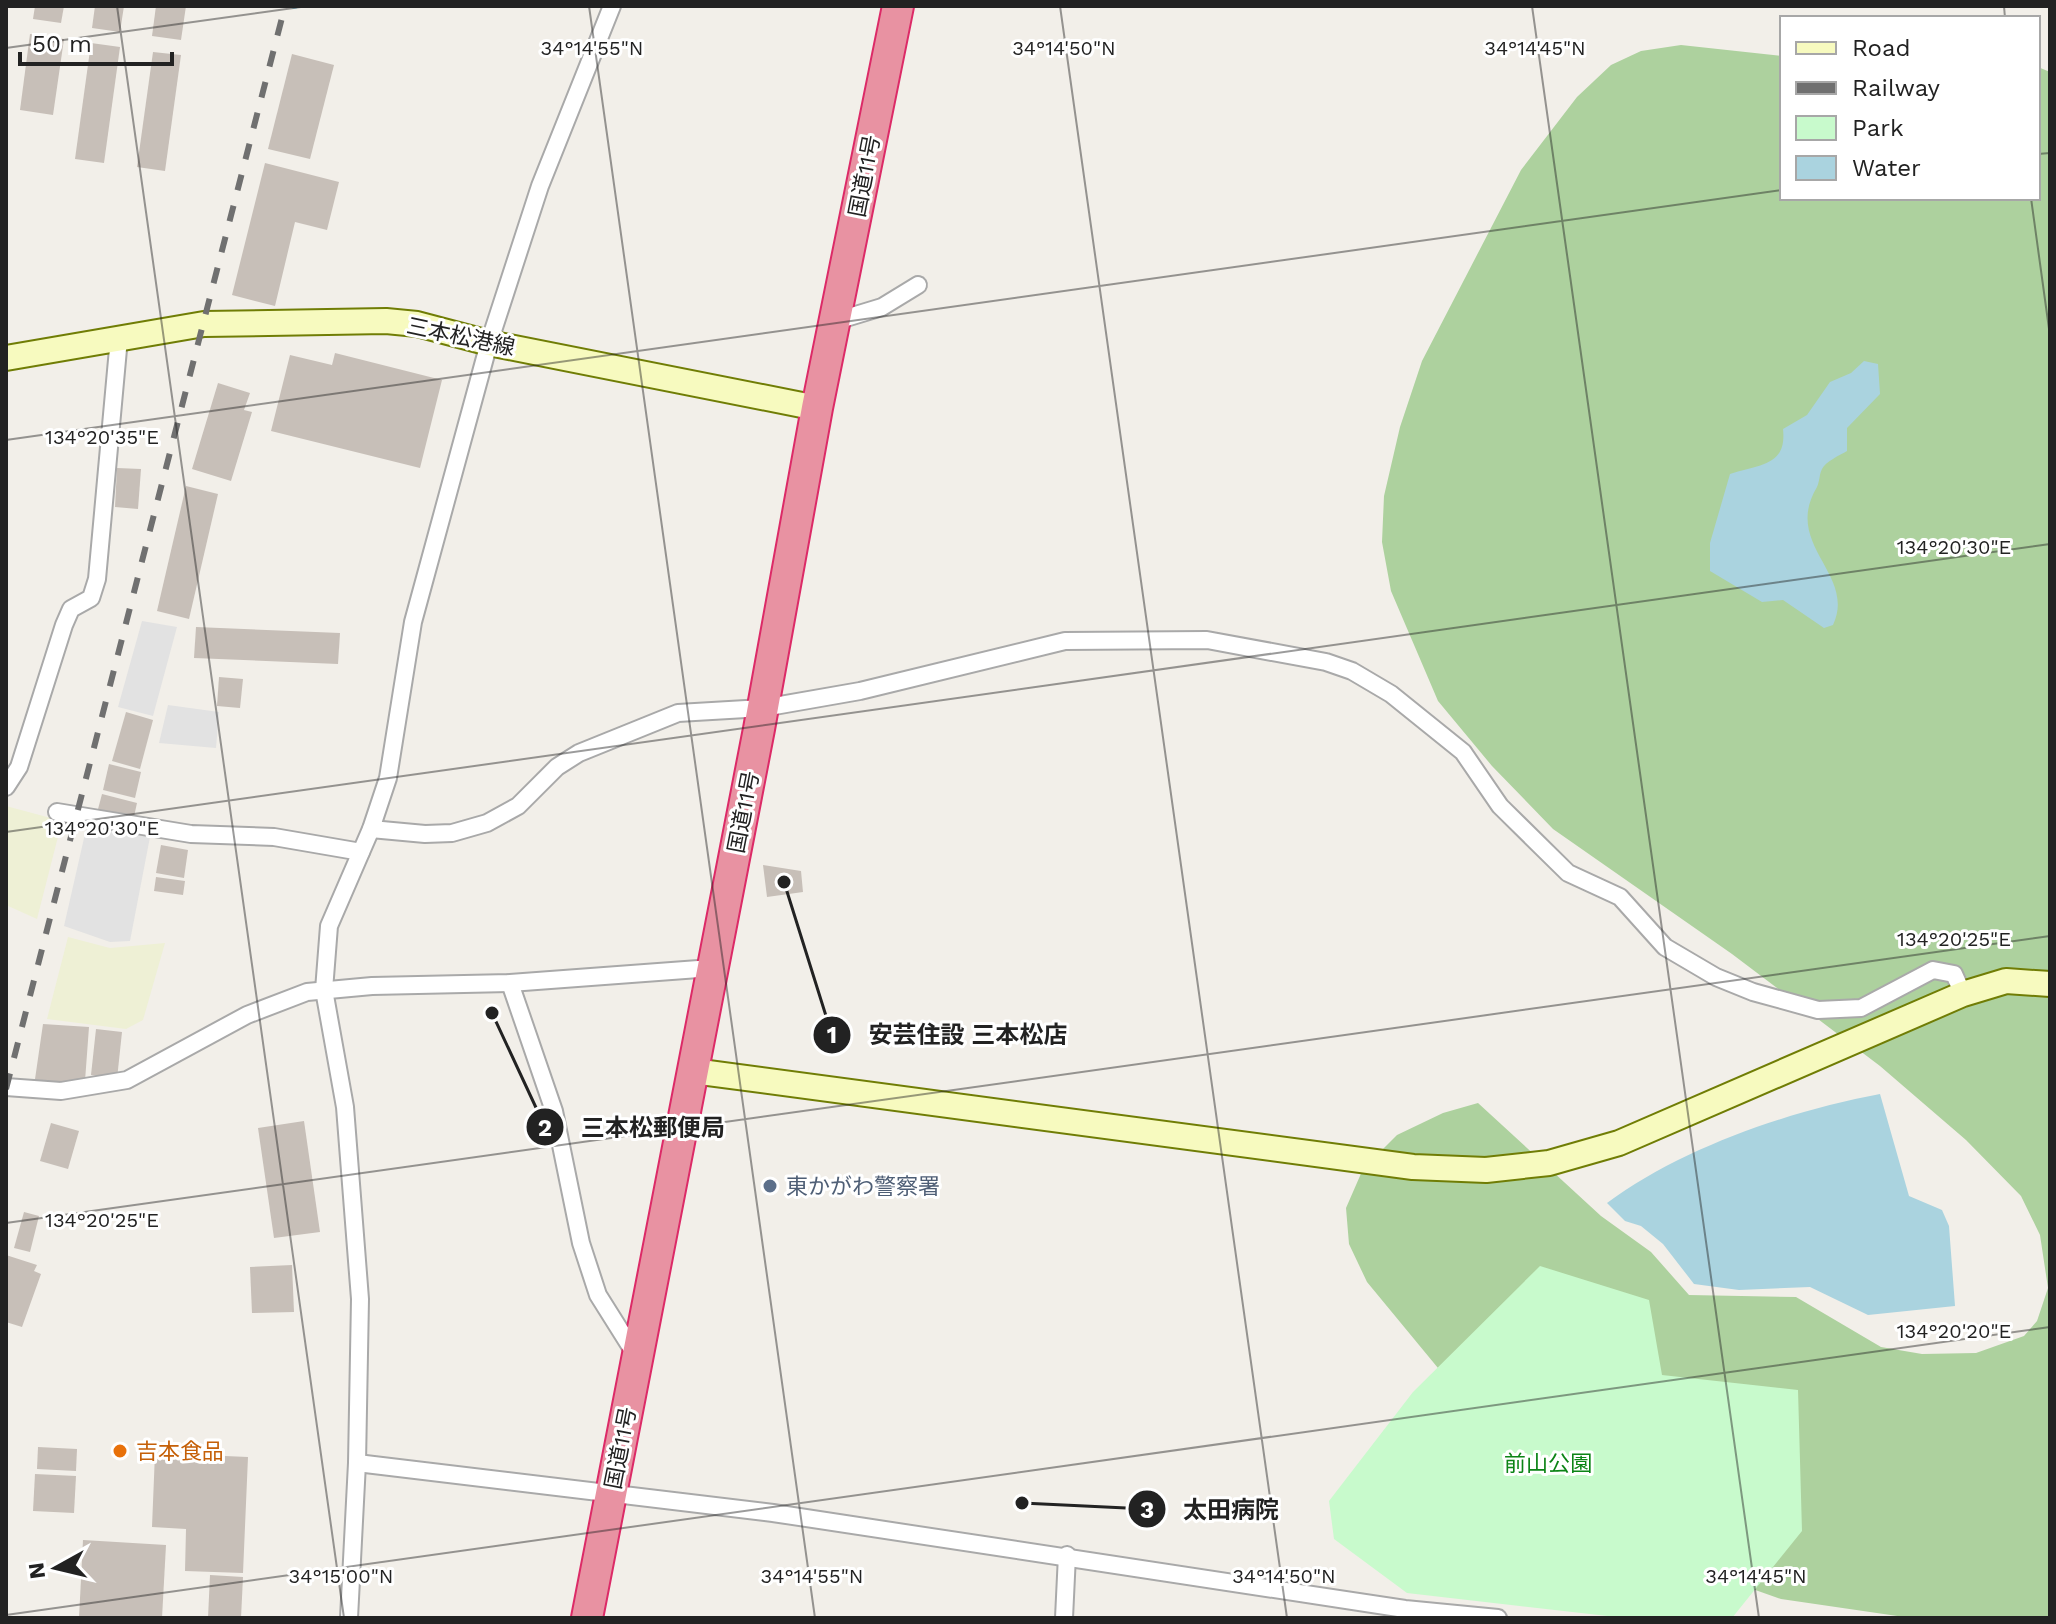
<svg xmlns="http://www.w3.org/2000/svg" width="2056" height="1624" font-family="'Work Sans','Noto Sans JP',sans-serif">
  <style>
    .farmland { fill: #eef0d5 }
    .forest { fill: #add19e }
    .park { fill: #c8facc }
    .parking { fill: #e2e2e2 }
    .water { fill: #aad3df }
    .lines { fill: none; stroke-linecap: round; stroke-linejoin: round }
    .stream { stroke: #aad3df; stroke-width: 6 }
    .building { fill: #c7bfb8 }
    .street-casing { stroke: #a9a9a9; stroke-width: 20 }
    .secondary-casing { stroke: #707d05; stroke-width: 28 }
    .highway-casing { stroke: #dc2a67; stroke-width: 34 }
    .street { stroke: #fff; stroke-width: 16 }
    .secondary { stroke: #f7fabf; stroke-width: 24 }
    .highway { stroke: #e892a2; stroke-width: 30 }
    .rail { stroke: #707070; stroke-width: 6; stroke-dasharray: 16 16; stroke-linecap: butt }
    .ticks { fill: none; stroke: #222; stroke-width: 2; stroke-opacity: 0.45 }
    .service-dot { fill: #5c6f8a; stroke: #fff; stroke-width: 3 }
    .food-dot { fill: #e8710a; stroke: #fff; stroke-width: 3 }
    .labels { text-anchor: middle; stroke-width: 6; stroke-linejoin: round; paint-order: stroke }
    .street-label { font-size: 22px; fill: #222; stroke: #fff }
    .service-label { font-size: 22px; fill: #4e5e75; stroke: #fff; text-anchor: start }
    .food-label { font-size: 22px; fill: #c56008; stroke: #fff; text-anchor: start }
    .park-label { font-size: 22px; fill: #0c8416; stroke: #fff }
    .ticks-label { font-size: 20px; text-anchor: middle; fill: #222; stroke: #fff; stroke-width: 6; stroke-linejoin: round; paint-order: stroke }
    .leader { fill: none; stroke: #222; stroke-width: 3 }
    .callout-dot { fill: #222; stroke: #fff; stroke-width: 3 }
    .mark-label { font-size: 24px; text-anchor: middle; font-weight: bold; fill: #fff }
    .callout-label { font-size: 24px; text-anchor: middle; font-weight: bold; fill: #222; stroke: #fff; stroke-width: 6; stroke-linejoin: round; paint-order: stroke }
  </style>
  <rect width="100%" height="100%" fill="#f2efe9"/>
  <g class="farmland">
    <path d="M6,806l56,15 -25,98 -31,-14z"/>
    <path d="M68,937l42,11 55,-5 -22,77 -17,9 -79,-10z"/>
  </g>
  <path class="forest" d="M1681,45l101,11v142h256v-131l12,5v1546h-139l-130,-19 -68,-24 -261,-190 -85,-103 -18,-38 -3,-36 17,-39 34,-34 46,-22 35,-10 123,113 50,36 38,43 107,2 85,50 41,7 54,-1 48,-17 13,-15 11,-33 -8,-53 -19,-39 -55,-56 -86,-74 -148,-112 -179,-125 -61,-63 -54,-65 -47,-110 -9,-49 2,-46 16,-69 22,-66 99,-191 56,-73 34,-32 30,-14z"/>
  <path class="park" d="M1540,1266l109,34 13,75 136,15 4,141 -70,87h-107l-218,-25 -73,-54 -5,-38 84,-109z"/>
  <g class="parking">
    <path d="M142,621l35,6 -24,89 -35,-9z"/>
    <path d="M168,705l51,7 -3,36 -57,-5z"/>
    <path d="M87,825l63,12 -20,104 -20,1 -46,-16z"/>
  </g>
  <g class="water">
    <path d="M1864,361l14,3 2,30 -33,34v23c-7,4 -22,11 -25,18 -3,6 -2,11 -5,18 -35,58 40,87 16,138l-9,3 -41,-28 -21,2 -52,-31v-28l20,-69c30,-10 57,-8 53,-45l24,-14 23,-33 21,-9z"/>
    <path d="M1880,1094l29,102 33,14 7,16 6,80 -87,9 -58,-28 -71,3 -45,-6 -31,-40 -22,-18 -16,-5 -18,-18c74,-55 182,-92 273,-109z"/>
  </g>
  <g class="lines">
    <path class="stream" d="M294,6h1"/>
  </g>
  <g class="building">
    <path d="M35,6h29l-3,17 -28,-4z"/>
    <path d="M95,6h29l-4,26 -28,-4z"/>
    <path d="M156,6h30l-5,34 -29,-4z"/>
    <path d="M30,34l34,5 -11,76 -33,-5z"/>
    <path d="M91,43l29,4 -16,116 -29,-4z"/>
    <path d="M153,52l28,3 -16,116 -28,-4z"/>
    <path d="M292,54l42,11 -24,94 -42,-10z"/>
    <path d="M265,163l74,19 -12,48 -32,-8 -20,84 -43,-11z"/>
    <path d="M335,353l107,27 -22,88 -149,-37 19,-76 42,10z"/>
    <path d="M218,383l32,10 -6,17 8,2 -21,69 -39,-12z"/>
    <path d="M117,468l24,1 -3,40 -23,-2z"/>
    <path d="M186,486l32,8 -29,125 -32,-8z"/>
    <path d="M196,627l144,6 -2,31 -144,-6z"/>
    <path d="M219,677l24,2 -3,29 -23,-2z"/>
    <path d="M126,712l27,8 -13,49 -28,-8z"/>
    <path d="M109,764l32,8 -6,26 -32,-8z"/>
    <path d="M102,794l35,9 -4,18 -36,-8z"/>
    <path d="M161,845l27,5 -4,28 -28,-5z"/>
    <path d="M763,865l38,6 2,21 -36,5z"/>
    <path d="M156,877l29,4 -2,14 -29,-4z"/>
    <path d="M43,1024l46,3 -4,54 -18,-1 -2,8 -31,-2z"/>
    <path d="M96,1029l26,3 -5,47 -26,-4z"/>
    <path d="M304,1121l16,111 -46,6 -16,-110z"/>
    <path d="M51,1123l28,8 -11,38 -28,-8z"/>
    <path d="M24,1212l15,4 -9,36 -16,-4z"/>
    <path d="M6,1255l31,10 -3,6 7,3 -19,53 -16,-5z"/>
    <path d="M292,1265l2,47 -42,1 -2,-46z"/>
    <path d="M38,1447l39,2 -1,22 -39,-2z"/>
    <path d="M155,1453l93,4 -5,116 -58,-2 1,-42 -34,-2z"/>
    <path d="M35,1474l41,2 -2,37 -41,-2z"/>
    <path d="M83,1540l83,5 -4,73h-83z"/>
    <path d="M210,1575l33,2 -2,41h-33z"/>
  </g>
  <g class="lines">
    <g class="street-casing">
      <g id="street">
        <path d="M836,321l46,-14 36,-22"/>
        <path d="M6,787l13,-20 45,-142 7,-16 20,-11 6,-19 22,-241"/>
        <path d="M57,812l134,22 83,3 87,15"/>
        <path d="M371,829l54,5 27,-1 35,-10 31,-17 39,-39 22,-14 99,-40 85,-5 97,-17 205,-50 142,-1 119,22 26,9 39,23 72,58 37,54 68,67 52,24 45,50 51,30 37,15 65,18 43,-2 72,-38 21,4 9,20"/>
        <path d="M510,983l44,128 27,132 17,52 39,62"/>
        <path d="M6,1087l55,4 66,-11 120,-65 60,-23 65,-6 138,-3 202,-15"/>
        <path d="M357,1463l416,50 632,96 93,9"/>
        <path d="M349,1618l8,-155 3,-164 -15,-192 -21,-117 5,-64 42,-97 17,-51 25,-156 76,-279 51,-157 72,-180"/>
        <path d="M1064,1618l3,-63"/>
      </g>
    </g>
    <g class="secondary-casing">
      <g id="secondary">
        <path d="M6,358l198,-34 182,-3 31,3 72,19 328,65"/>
        <path d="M693,1071l720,96 73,3 63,-7 70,-20 344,-149 43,-13 44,3"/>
      </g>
    </g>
    <g class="highway-casing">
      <path id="highway" d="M587,1618l172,-889 58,-321 81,-402"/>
    </g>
    <use href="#street" class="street"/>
    <use href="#secondary" class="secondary"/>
    <use href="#highway" class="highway"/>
    <path class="rail" d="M6,1089l279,-1083"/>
  </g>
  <path class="ticks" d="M117,6l227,1612M589,6l226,1612M1060,6l227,1612M1532,6l227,1612M2004,6l1,12M6,48l302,-42M2038,154l12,-1M2031,198l19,138M6,440l1776,-250M6,832l2044,-288M6,1223l2044,-287M6,1615l2044,-288"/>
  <circle class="service-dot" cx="770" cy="1186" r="8"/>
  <circle class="food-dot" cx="120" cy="1451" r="8"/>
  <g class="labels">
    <g class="street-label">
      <text transform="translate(864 176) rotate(-79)" y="8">国道11号</text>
      <text transform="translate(461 336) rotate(12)" y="8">三本松港線</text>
      <text transform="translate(743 812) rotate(-79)" y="8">国道11号</text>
      <text transform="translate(620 1448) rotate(-79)" y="8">国道11号</text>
    </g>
    <g class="service-label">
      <text x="786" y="1194">東かがわ警察署</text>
    </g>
    <g class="food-label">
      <text x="136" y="1459">吉本食品</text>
    </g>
    <g class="park-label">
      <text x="1548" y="1471">前山公園</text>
    </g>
  </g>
  <g class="ticks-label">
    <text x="592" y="55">34°14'55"N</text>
    <text x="1064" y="55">34°14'50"N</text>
    <text x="1535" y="55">34°14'45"N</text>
    <text x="102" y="444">134°20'35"E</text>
    <text x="1954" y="554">134°20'30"E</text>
    <text x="102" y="835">134°20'30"E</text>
    <text x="1954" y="946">134°20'25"E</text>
    <text x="102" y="1227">134°20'25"E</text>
    <text x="1954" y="1338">134°20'20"E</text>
    <text x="341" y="1583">34°15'00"N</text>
    <text x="812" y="1583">34°14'55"N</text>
    <text x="1284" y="1583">34°14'50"N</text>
    <text x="1756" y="1583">34°14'45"N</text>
  </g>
  <path class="leader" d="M784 882L832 1035M492 1013L545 1127M1022 1503L1147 1509"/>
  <g class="callout-dot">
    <circle cx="784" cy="882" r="8"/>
    <circle cx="492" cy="1013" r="8"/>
    <circle cx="1022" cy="1503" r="8"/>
    <circle cx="832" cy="1035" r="20"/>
    <circle cx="545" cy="1127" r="20"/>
    <circle cx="1147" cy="1509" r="20"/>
  </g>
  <g class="mark-label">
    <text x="832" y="1043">1</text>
    <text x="545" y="1136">2</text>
    <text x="1147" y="1518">3</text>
  </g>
  <g class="callout-label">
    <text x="968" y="1043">安芸住設 三本松店</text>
    <text x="653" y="1136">三本松郵便局</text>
    <text x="1231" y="1518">太田病院</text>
  </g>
  <rect width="2056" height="1624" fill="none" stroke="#222222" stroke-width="16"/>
  <rect x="1780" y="16" width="260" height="184" fill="#ffffff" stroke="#a7a7a7" stroke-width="2"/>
  <rect x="1796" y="42" width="40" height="12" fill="#f7fabf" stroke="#a7a7a7" stroke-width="2"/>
  <text x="1852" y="56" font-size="24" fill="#222222">Road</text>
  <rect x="1796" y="82" width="40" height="12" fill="#707070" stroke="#a7a7a7" stroke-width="2"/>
  <text x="1852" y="96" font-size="24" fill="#222222">Railway</text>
  <rect x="1796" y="116" width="40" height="24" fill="#c8facc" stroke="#a7a7a7" stroke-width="2"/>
  <text x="1852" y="136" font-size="24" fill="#222222">Park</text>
  <rect x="1796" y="156" width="40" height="24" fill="#aad3df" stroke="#a7a7a7" stroke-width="2"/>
  <text x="1852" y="176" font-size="24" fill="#222222">Water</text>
  <g transform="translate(56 1568) rotate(262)" stroke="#ffffff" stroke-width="6" paint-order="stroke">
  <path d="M0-6L14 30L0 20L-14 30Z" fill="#222222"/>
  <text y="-12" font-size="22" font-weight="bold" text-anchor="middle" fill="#222222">N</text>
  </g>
  <path d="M20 52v12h152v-12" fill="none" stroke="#222222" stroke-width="4"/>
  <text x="32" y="52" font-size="24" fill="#222222" stroke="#ffffff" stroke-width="6" paint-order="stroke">50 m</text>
</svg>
